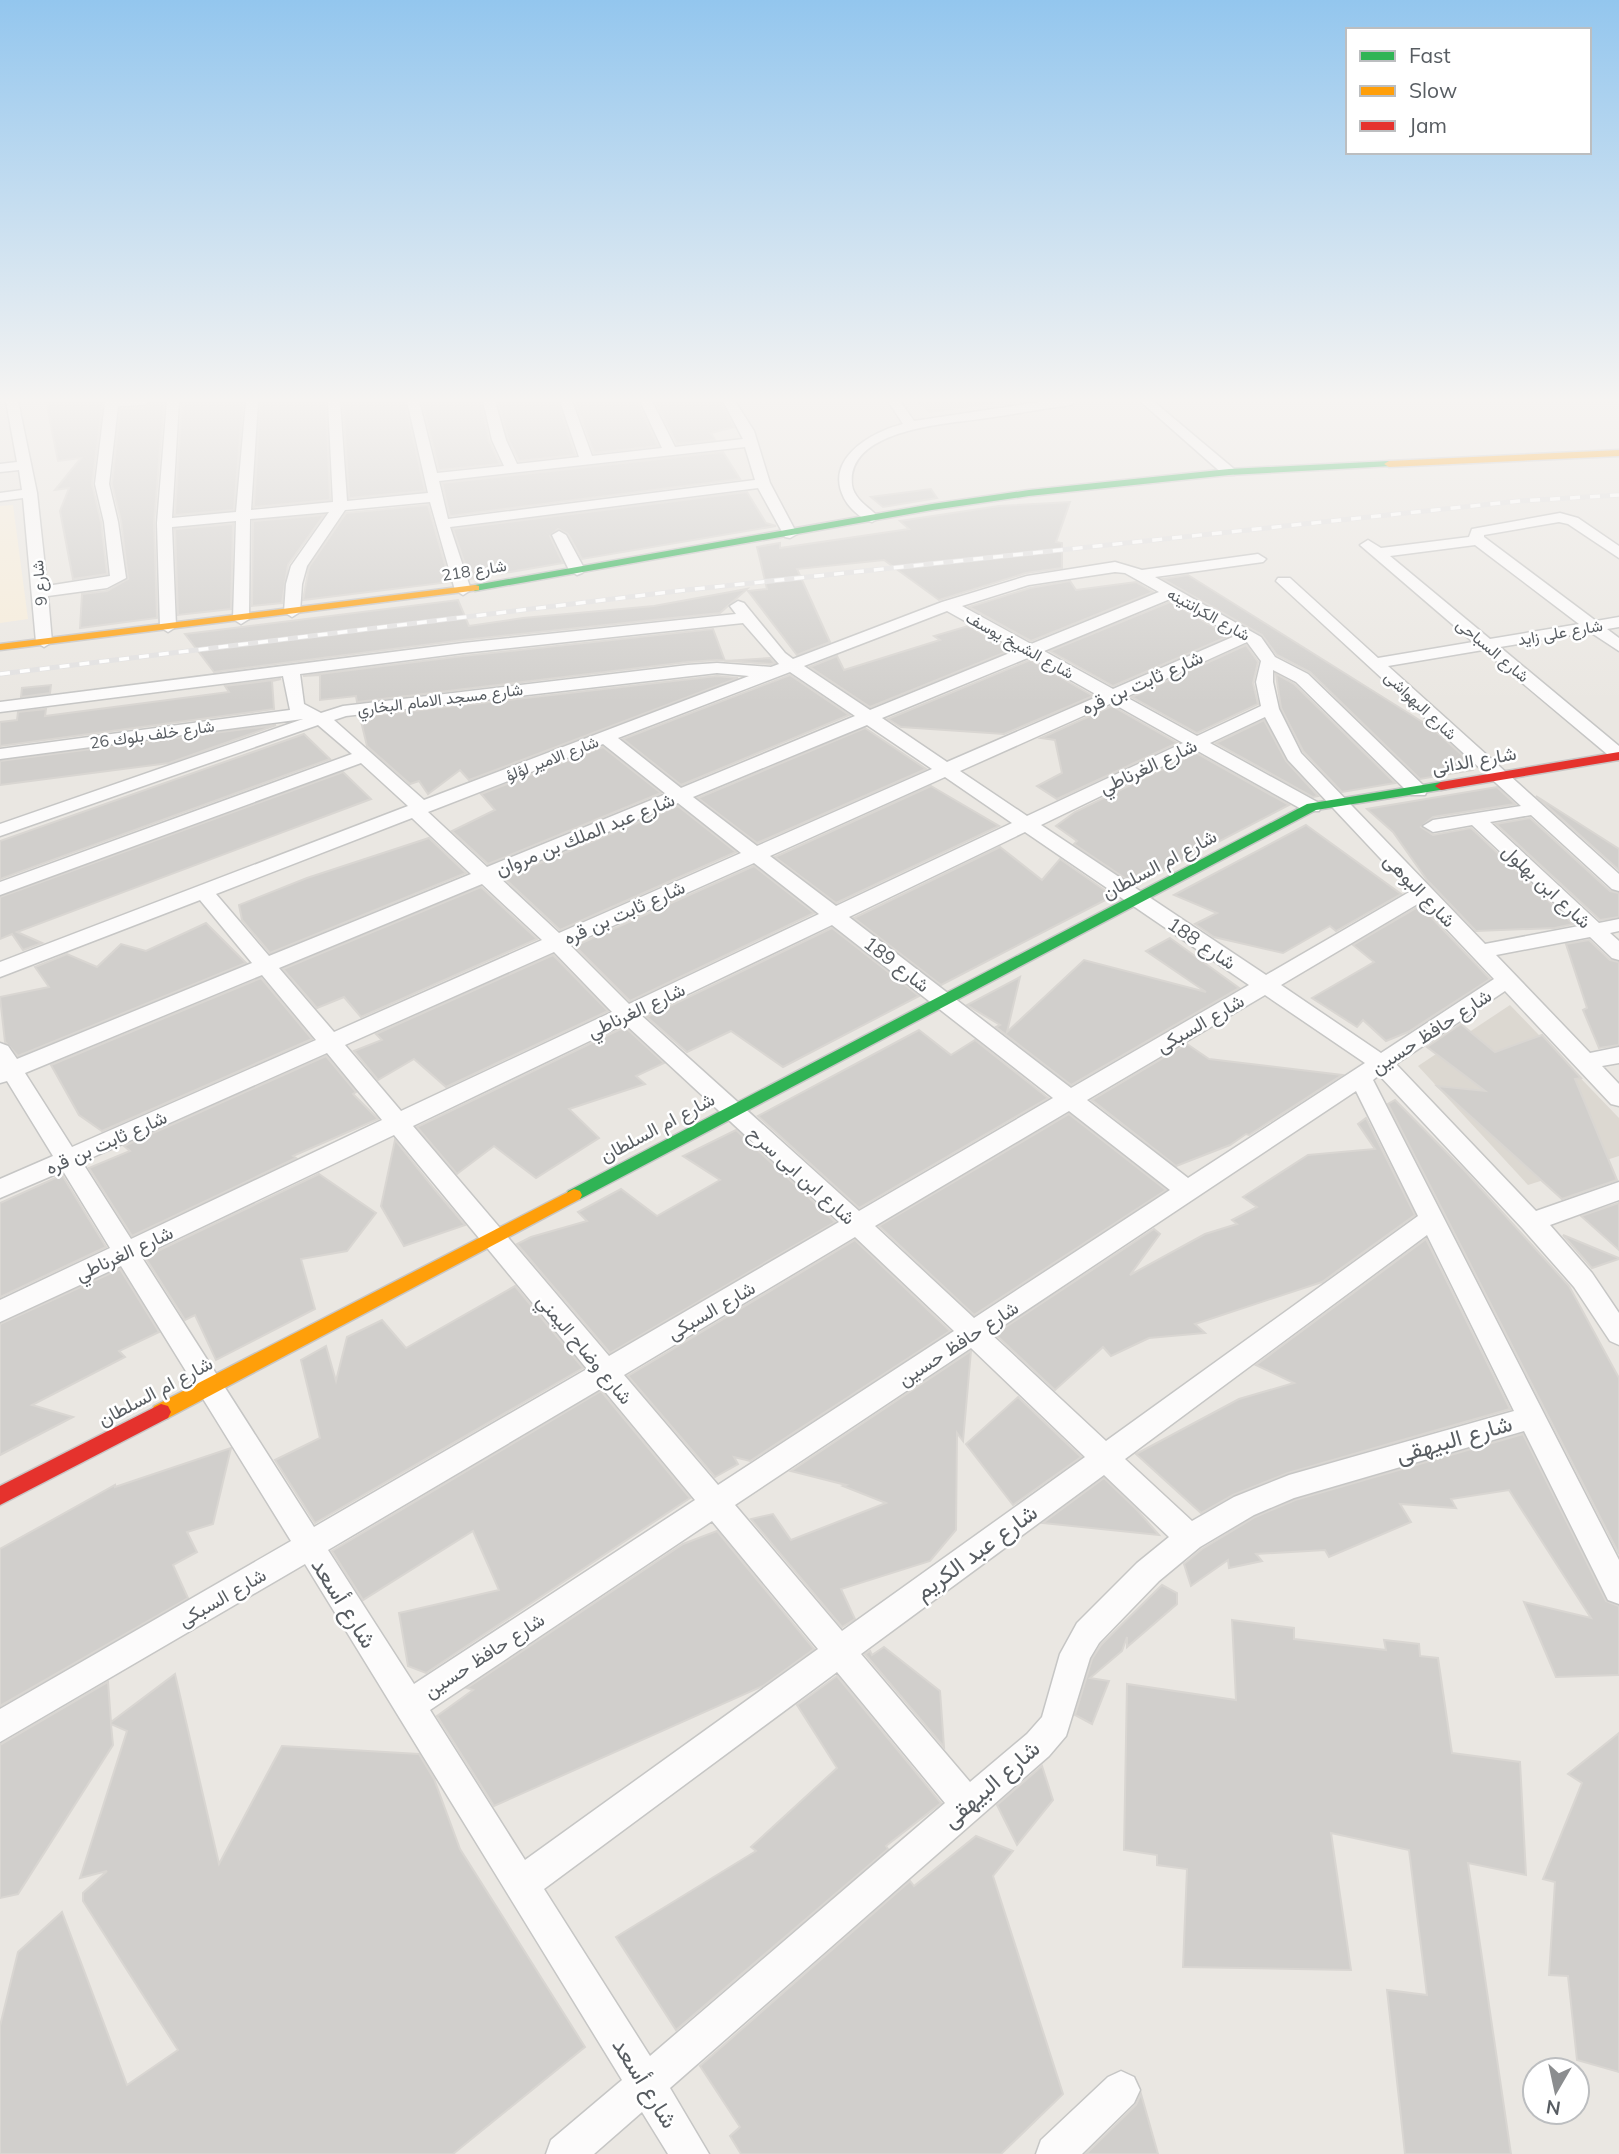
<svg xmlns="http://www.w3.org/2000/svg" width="1619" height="2154" font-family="Mulish,Vazirmatn,sans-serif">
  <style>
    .commercial { fill: #f6ecd9 }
    .industrial { fill: #dbd8d3 }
    .education { fill: #dcd8d1 }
    .building { fill: #d1cfcc; stroke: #d9d6d2; stroke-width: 2 }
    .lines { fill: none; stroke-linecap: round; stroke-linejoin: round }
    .street-casing { stroke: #c6c6c5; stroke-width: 3 }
    .fast-casing { stroke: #c7c6c6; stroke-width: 3 }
    .slow-casing { stroke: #c7c6c6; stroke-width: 3 }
    .jam-casing { stroke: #c7c6c6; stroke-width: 3 }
    .street { fill: #fcfbfb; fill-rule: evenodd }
    .fast { fill: #30b455; fill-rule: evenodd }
    .slow { fill: #ff9f0a; fill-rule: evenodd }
    .jam { fill: #e5322d; fill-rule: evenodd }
    .rail-casing { stroke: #e2e1e1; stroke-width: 5 }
    .rail { stroke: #fff; stroke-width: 3.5; stroke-dasharray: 10; stroke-linecap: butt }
    .labels { text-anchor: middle; stroke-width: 5; stroke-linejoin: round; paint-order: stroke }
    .far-street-label { font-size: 16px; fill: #585d62; stroke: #fff }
    .street-label { font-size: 19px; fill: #585d62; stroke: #fff }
    .near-street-label { font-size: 23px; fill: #585d62; stroke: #fff }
  </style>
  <rect width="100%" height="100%" fill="#eae7e2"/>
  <path class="commercial" d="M13,505l15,114 -28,4v-117z"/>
  <path class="industrial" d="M916,401h96l-82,12z"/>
  <path class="education" d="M1510,1005l109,113v38l-91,29 -110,-119z"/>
  <g class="building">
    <path d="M46,401h57l-11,83 9,38 6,52 -34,5 -13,-68 9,-23 -14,2 26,-32 -23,3z"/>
    <path d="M152,401h12l-10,122 3,95 -77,10 2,-34 25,-3 21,-12 -7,-58 -9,-37 8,-75 24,-1z"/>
    <path d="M206,401h37l-9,109 -59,5 7,-113z"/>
    <path d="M260,401h66l4,99 -76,7z"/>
    <path d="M343,401h62l20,90 -76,7z"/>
    <path d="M422,401h59l8,40 11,23 -61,6z"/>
    <path d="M498,401h60l17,54 -56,6 -11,-22z"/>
    <path d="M575,401h62l21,45 -64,7z"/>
    <path d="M655,401h65l14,26 -23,6 4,7 -38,4z"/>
    <path d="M723,452l17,27 -290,37 -8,-33z"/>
    <path d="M931,489l6,9 -54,9 -12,-10z"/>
    <path d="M747,492l19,31 10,3 -194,33 -14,-25 -10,-5 -8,7 13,27 -88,15 -5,1 -17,-50z"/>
    <path d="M1070,502l-14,40 6,1v25l-36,5 -87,27 -55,-40 -87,9 33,73 -33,13 -49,-64 19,-2 -10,-42 23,-4v5l129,-19 -9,-8 99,-15z"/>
    <path d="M428,505l22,77 -147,18 6,-33 37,-54z"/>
    <path d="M324,515l-36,50 -6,38 -30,3 1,-85z"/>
    <path d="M233,524l-2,85 -53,6 -3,-86z"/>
    <path d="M1188,575l244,153 39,35 2,7 -53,9 -110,-107 -33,-17 -15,-20 -99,-56z"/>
    <path d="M1070,581l6,9 60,-8 17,10 -122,49 -62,-34 61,-19z"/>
    <path d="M747,589l-27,24 -257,27 -249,32 -29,-38 273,-34 11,26 54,-8 131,-12z"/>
    <path d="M1170,602l59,34 -116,50 -63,-35z"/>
    <path d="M968,626l43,24 -141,57 -60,-40 27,-11 7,14 96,-30 -6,-4z"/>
    <path d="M713,629l12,32 45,-3 5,5 -4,1 -54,-4 -29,2 -331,40 -1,-6 -36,4v-25l-17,1 160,-20z"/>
    <path d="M1246,645l12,17 -5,21 5,21 -61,29 -65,-36z"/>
    <path d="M1030,660l63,36 -89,38 -103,-7 -13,-8z"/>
    <path d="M1276,674l18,10 101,99 -53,9 -39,-41 -22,-43z"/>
    <path d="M790,675l59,40 -168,70 -58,-46z"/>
    <path d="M717,676l21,2 -269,102 -9,-10 -32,24 -9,-13 -9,3 -43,-38 -7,-29z"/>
    <path d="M281,679l-9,2 2,28 -274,37v-24l17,-2 1,-8 28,-3 -1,7 184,-24 -4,-6z"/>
    <path d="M51,685l-1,8 -29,4 1,-9z"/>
    <path d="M1112,706l65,37 -120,56 -20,-13 25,-13 -7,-33 -14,-2z"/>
    <path d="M1264,720l22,41 32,35 -5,1 -97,-54z"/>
    <path d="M276,725l-107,38 -169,22v-24z"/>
    <path d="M865,728l61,41 -169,74 -59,-45z"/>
    <path d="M304,734l26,25 -330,120v-38z"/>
    <path d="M603,747l58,46 -173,71 -36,-33 43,-21 -14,-16z"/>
    <path d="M1196,753l93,52 -154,80 -61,-41 3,-3 -21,-15 19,-14z"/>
    <path d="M343,772l28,27 -354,133 25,11 -19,7 -11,-16 -12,5v-42z"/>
    <path d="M931,786l68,40 -163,77 -61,-46z"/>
    <path d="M1497,787l18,17 -82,13 -12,10 12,8 38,-7 102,96 -18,4 -79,3 -49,-51 -34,-48 -26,-23z"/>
    <path d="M1536,796l83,53v21z"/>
    <path d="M678,806l58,46 -176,78 -56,-52z"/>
    <path d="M1530,818l80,73 9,2v24l-19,3 -104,-96z"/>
    <path d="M1306,825l95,69 -65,37 -6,-5 -47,27 -69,-16 -19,-13 22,-11 -43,-18z"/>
    <path d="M429,838l37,35 -196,80 -28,-33 -3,-15 68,-27z"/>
    <path d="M1000,847l42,33 18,-21 53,37 -172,89 -87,-67z"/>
    <path d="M754,866l60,47 -184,88 -55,-55z"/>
    <path d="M481,887l56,52 -176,78 -17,-20 -27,11 -34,-39z"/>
    <path d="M1418,907l12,9 60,63 -82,53 -22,9 -23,-21 -6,7 -45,-29 62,-36 -21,-17z"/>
    <path d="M206,923l40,40 -228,93 -13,-14 -5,-45 49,-10 -14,-20 32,-13 30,13 24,-23 25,7z"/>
    <path d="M832,928l87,68 -136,71 -52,-36 -44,21 -40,-35z"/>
    <path d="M1170,938l69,50 -168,97 -75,-58 4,-2 -33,-20 53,-28 -13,55 77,-72 122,32 -60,-41z"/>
    <path d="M1589,940l21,20 9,2v83l-20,3 -16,-38 4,-2 -21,-64z"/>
    <path d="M553,955l55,56 -162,76 -32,-28 -36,21 -24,-29 28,-11 -6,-6z"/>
    <path d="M261,978l51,61 -210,92 -23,-16 -28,-50z"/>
    <path d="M1461,1024l34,28 47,-17 39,43 -6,1 42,101 -55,19 -125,-113 48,5 -58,-44z"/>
    <path d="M625,1027l39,36 -28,13 9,8 -76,25 30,29 -63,40 -42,-32 -37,28 -40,-47z"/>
    <path d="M919,1030l32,25 24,-15 73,58 -189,110 -101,-92z"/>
    <path d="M1187,1044l22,15 133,16 -93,60 -3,-1 -16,11 -54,21 -84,-66z"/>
    <path d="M326,1056l30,36 -3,2 25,25 -85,37 3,2 -164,78 -43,-68 41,-17 -6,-5z"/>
    <path d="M1395,1100l70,71 104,115 50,92v176l-231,-450z"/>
    <path d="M1069,1114l97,76 -192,125 -95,-89z"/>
    <path d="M1366,1118l49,97 -93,67 -127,42 10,9 -56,5 -38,18 -8,-9 -48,43 -60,-56 159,-105 6,5 -30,41 75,-41 32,-10 -5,-4 25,-13 -14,-10 65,-42 67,-6 -17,-25z"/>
    <path d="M736,1130l99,92 -225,131 -93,-109 14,-7 56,-16 -9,-9 43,-23 36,27 63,-36 -37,-24z"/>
    <path d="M395,1140l40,50 30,35 -61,21 -23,-40z"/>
    <path d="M319,1174l57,39 -29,38 -46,8 14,50 -99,51 -21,-45 -10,5 -40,-63z"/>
    <path d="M62,1175l44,72 -106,50v-94z"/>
    <path d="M1619,1203v47l-38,-34z"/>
    <path d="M1563,1235l56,23v1l-27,9z"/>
    <path d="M1426,1239l84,170 -222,64 -55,22 -32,18 -65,-59 103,-55 55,-16 -38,-18z"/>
    <path d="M855,1240l95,91 -200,130 -16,-4 4,7 -23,13 -87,-101z"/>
    <path d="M120,1269l39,63 -40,19 6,6 -93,48 41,12 -73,38v-131z"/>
    <path d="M515,1286l68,82 -268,155 -40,-63 45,-22 -19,-78 25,-14 10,35 11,-44 35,-17 24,28z"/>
    <path d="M971,1351l-8,90 -6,-8 -1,97 -26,31 -89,28 14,30 -13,8 -91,-108 22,-5 18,26 95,-37 -43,-17 3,-1 -55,-14z"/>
    <path d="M601,1391l89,107 -264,175 -18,-7 -9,-53 100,-23 -26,-59 -110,69 -31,-49z"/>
    <path d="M1018,1397l63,60 -68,48 -47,-61z"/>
    <path d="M1523,1434l83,167 13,5v69l-63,2 -32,-75 67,16 -82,-128 -58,9 5,9 -56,-4 11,18 -82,35 -4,-7 -69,4 6,7 -33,7 -1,-8 -37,26 -7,-22 18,-15 53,-32 40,-17z"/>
    <path d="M231,1448l-18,76 -26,8 10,20 -24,13 15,33 -188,108v-157l115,-64v2z"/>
    <path d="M1104,1478l33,32 22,25 -116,-12z"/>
    <path d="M717,1531l97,118 -51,37 -269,120 -57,-90 36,-26 -6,-2 216,-144z"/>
    <path d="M1162,1585l15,8v11l-50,43v-10l-5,14 -32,27 19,3 -17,43 -17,-9 17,-56 9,-14z"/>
    <path d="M1232,1620l62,8v11l92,11 -2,-10 35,4 1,12 18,2 14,95 68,9 6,113 -58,-12 43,291h-106l-18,-164 40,5 -18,-145 -78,-17 20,137 -168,-3 4,-98 -30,-4v-10l-33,-5 3,-166 109,16z"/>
    <path d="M884,1647l56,44 4,56 -79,-93 5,-3 2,4z"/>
    <path d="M175,1674l44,190 63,-118 137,8 15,25 26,70 125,198 -132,107h-453v-128l18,-74 44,-40 65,173 51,-35 -95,-149v-8l24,-22 -27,7 47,-147 -16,-7 2,21 -95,149 -18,4v-153l108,-63 3,40z"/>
    <path d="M837,1676l104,127 -55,43 2,3 -212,181 -60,-93 140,-86 -5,-4 86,-79 -40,-63z"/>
    <path d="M1619,1733v339l-42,-12 -9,-84 -19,-1 6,-93 -12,-3 39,-96 -14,-9z"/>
    <path d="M1042,1766l11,34 -36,45 -20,-40z"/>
    <path d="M976,1836l37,15 -20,25 70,218 -62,60h-260l-11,-18 10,-9 -40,-61 210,-185 4,5z"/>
    <path d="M1141,2094l17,60h-72l50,-49z"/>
  </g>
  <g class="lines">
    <g class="street-casing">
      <g id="street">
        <path d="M6,401h12l19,92 10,93 63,-10 -6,-54 -9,-38 10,-81 1,-2h44l-6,4 -26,1 -9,78 9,38 8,56 -19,10 -59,8 4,46 -8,5 -8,-5 -13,-144 -23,3v-8l22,-3 -3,-20 -19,2v-8l17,-2z"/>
        <path d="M167,401h12l-7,117 64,-6 10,-111h12l-7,109 82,-8 -5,-101h12l7,100 81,-8 -21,-92h12l18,72 67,-7 -12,-26 -9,-39h12l11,39 11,24 62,-7 -19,-56h12l20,55 70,-8 -22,-47h12l23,46 68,-8 -20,-38h12l19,30 16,52 27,51 -7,4 -5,-1 -27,-49 -308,39 21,63 -8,5 -8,-5 -25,-88 -85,8 -38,56 -5,18 -2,28 -8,5 -8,-5 2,-28 5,-18 38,-54 -79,7 -1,100 -8,5 -8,-5 3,-98 -64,6 4,100 -8,5 -8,-5 -3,-104zM745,447l10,33 -307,39 -9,-38z"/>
        <path d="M888,401h12l14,20 132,-20h31l-6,4c-31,4 -61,10 -91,14 -36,5 -134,11 -128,66 2,15 19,23 27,33l-7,4c-11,-3 -23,-14 -28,-24 -20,-39 27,-66 59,-74z"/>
        <path d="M1140,401h13l81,68v6h-10z"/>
        <path d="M1560,513l18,5 41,28v12l-51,-34 -9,-2 -75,13v2l112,84 23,-4v10l-12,2 12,9v13l-29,-19 -90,15 119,99v14l-6,-1 -130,-109 -95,16 231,208v17l-7,-2 -81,-74 -41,7 109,101 20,-4v12l-9,2 9,8v19l-7,-2 -22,-21 -94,18 94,98 29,-6v16l-17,3 17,18v22l-8,-2 -106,-113 -109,73 140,147 83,-29v18l-69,25 42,48 27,40v32l-9,-4 -36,-54 -51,-58 -144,-154 -6,5 246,480v44l-11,-4 -84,-169 -230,67 -40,17 -54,32 -41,34 -60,62 -9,15 -24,78 -17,20 -379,332 39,66h-41l-26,-42 -48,42h-48l5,-14 71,-60 -317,-516 -305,178v-33l291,-168 -170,-275 -121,56v-22l110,-52 -47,-77 -63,27v-19l53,-23 -46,-75 -7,2v-40l8,3 9,13 235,-96 -52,-63 -200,77v-15l408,-156 -47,-43 -361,132v-13l352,-128 -34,-29 -318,111v-12l303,-105 -303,40v-10l290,-39 -7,-34 -283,36v-10l463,-59 273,-29 -6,-8 8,-5 6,2 41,50 8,6 149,-57 85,-26 88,-14 27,8 116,-16 8,5 -3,3 -108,15 106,60 14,20 33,17 117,113 2,4 -2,4h-14l-115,-113 -23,-12v12l6,27 22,44 184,191 94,-18 -107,-101 -39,7 -10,-6 10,-6 88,-14 -245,-225 2,-3h12l88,80 95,-16 -113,-97 8,-5 13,8 88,-11 3,-8zM1475,545l104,79 -89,15 -100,-83zM1115,572l10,1 34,19 -128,52 -69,-38 67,-21zM1170,599l65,37 -122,53 -69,-38zM947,611l70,39 -147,60 -66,-44zM743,623l36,41 -8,3 -54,-4 -29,2 -345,41 -22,7 -17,-9 -4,-30 163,-21zM1247,642l14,19 -5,21 5,24 -64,30 -71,-39zM1030,657l69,39 -152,66 -65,-44zM790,672l65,44 -174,72 -63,-50zM717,673l32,3 -325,124 -90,-80 12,-4zM1112,703l71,40 -156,73 -67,-45zM1265,717l23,43 123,131 -145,84 -225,-150 155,-75 109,61h14l2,-4 -2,-4 -109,-60zM867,725l65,44 -175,77 -64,-49zM603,744l63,50 -179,73 -59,-55zM945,777l67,46 -176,83 -66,-50zM678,803l63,50 -182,80 -60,-56zM412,818l59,56 -202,82 -53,-62zM1025,832l224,153 -178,103 -222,-171zM754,863l65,51 -190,90 -59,-59zM482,884l60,56 -208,92 -55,-64zM1421,902l73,77 -113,74 -100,-68zM832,925l221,173 -194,113 -217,-195zM554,952l58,60 -211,99 -56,-66zM262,975l54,65 -244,107 -47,-74zM1265,995l100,68 -177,115 -101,-78zM625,1024l214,198 -230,134 -196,-230zM327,1053l55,67 -251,119 -49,-77zM1356,1091l62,125 -312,225 -115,-107zM1069,1111l101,79 -196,128 -99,-92zM394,1135l193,234 -273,158 -173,-271zM1427,1235l87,176 -225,64 -55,22 -42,24 -67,-62zM855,1237l99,94 -236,154 -94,-110zM971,1348l114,109 -243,174 -107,-126zM602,1388l93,112 -281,184 -86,-134zM1104,1475l65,62 -32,26 -60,60 -17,31 -18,63 -15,17 -57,48 -109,-128zM712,1521l106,128 -293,211 -95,-150zM837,1672l108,131 -295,253 -106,-167z"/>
        <path d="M559,531l7,4 19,35 -3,3 -5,2 -8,-5 -17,-35z"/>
        <path d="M1121,2071l13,6 6,13 -6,13 -52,51h-46l5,-14 67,-63z"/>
      </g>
    </g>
    <g class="fast-casing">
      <g id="fast">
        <path d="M1389,461l3,1v4l-163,9 -200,21 -97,14 -457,81 -5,-3 5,-3 457,-81 97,-14 200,-21z"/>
        <path d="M1441,782l6,4 -1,3 -130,21 -736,389h-12l-2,-4 2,-4 739,-387z"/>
      </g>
    </g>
    <g class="slow-casing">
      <g id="slow">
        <path d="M1619,450v6l-230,11 -5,-3 5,-3z"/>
        <path d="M475,585l4,1v4l-479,60v-6z"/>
        <path d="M574,1189l6,2 2,4 -2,4 -412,219 -7,2 -7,-2 -3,-6 3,-6z"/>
      </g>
    </g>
    <g class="jam-casing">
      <g id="jam">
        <path d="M1619,752v8l-178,30 -6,-4 6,-4z"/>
        <path d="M161,1404l7,2 3,6 -3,6 -168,87v-19z"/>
      </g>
    </g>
    <use href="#street" class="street"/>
    <use href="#fast" class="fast"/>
    <use href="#slow" class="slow"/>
    <use href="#jam" class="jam"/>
    <g class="rail-casing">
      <path id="rail" d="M0,674l686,-84 833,-89 100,-6"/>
    </g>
    <use href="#rail" class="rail"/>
  </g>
  <linearGradient id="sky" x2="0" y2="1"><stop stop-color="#93c6ee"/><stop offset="0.57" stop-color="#f6f4f2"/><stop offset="1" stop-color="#f6f4f2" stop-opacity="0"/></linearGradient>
  <rect width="1619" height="702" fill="url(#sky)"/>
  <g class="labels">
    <g class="far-street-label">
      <text transform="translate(474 570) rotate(-9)" y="6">شارع 218</text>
      <text transform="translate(39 583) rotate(-95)" y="6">شارع 9</text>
      <text transform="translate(1209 614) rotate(29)" y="6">شارع الكرانتينه</text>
      <text transform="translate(1560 632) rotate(-10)" y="6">شارع على زايد</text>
      <text transform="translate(1020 645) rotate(29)" y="6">شارع الشيخ يوسف</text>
      <text transform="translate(1493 650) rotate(40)" y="6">شارع السباحى</text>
      <text transform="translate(440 699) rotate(-7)" y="6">شارع مسجد الامام البخاري</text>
      <text transform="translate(1421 705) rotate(43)" y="6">شارع البهواشى</text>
      <text transform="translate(152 734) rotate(-8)" y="6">شارع خلف بلوك 26</text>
      <text transform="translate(552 758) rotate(-21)" y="6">شارع الامير لؤلؤ</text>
    </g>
    <g class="street-label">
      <text transform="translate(1142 682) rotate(-24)" y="7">شارع ثابت بن قره</text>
      <text transform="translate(1474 760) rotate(-10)" y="7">شارع الدانى</text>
      <text transform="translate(1148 766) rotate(-25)" y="7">شارع الغرناطي</text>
      <text transform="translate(585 834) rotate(-22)" y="7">شارع عبد الملك بن مروان</text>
      <text transform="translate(1159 864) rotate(-28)" y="7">شارع ام السلطان</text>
      <text transform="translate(1547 886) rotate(43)" y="7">شارع ابن بهلول</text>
      <text transform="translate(1420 890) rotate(46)" y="7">شارع البوهى</text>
      <text transform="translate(624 912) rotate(-24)" y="7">شارع ثابت بن قره</text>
      <text transform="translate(1202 943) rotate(34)" y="7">شارع 188</text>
      <text transform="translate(897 964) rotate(38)" y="7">شارع 189</text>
      <text transform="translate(636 1010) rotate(-25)" y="7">شارع الغرناطي</text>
      <text transform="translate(1200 1023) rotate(-30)" y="7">شارع السبكى</text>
      <text transform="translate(1431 1031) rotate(-33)" y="7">شارع حافظ حسين</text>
      <text transform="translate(657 1127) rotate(-28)" y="7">شارع ام السلطان</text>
      <text transform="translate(106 1142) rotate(-24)" y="7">شارع ثابت بن قره</text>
      <text transform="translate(802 1175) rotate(42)" y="7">شارع ابن ابى سرح</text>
      <text transform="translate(124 1253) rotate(-25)" y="7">شارع الغرناطي</text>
      <text transform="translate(711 1310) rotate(-30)" y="7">شارع السبكى</text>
      <text transform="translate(958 1343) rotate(-33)" y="7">شارع حافظ حسين</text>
      <text transform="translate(585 1349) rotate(50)" y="7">شارع وضاح اليمني</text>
      <text transform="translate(155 1391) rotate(-28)" y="7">شارع ام السلطان</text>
      <text transform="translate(222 1597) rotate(-30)" y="7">شارع السبكى</text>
      <text transform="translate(484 1655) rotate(-33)" y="7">شارع حافظ حسين</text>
    </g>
    <g class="near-street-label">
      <text transform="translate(1454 1439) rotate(-16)" y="8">شارع البيهقى</text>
      <text transform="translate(976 1552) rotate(-36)" y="8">شارع عبد الكريم</text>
      <text transform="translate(344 1603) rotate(58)" y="8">شارع أسعد</text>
      <text transform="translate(991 1784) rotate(-41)" y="8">شارع البيهقى</text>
      <text transform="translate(645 2083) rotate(58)" y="8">شارع أسعد</text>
    </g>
  </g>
  <rect x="1346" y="28" width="245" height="126" fill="#ffffff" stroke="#bcbec0" stroke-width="2"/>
  <rect x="1360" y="51" width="35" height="10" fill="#30b455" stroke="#bcbec0" stroke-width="2"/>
  <text x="1409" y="63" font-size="21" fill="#585d62">Fast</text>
  <rect x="1360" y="86" width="35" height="10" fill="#ff9f0a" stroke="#bcbec0" stroke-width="2"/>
  <text x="1409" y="98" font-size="21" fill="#585d62">Slow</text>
  <rect x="1360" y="121" width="35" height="10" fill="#e5322d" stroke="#bcbec0" stroke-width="2"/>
  <text x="1409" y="133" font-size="21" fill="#585d62">Jam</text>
  <g transform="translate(1556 2091) rotate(189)"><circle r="33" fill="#ffffff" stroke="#bcbec0" stroke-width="2"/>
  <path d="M0-5L12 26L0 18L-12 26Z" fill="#8b8d8f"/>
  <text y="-10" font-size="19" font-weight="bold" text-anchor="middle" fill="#585d62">N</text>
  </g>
</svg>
